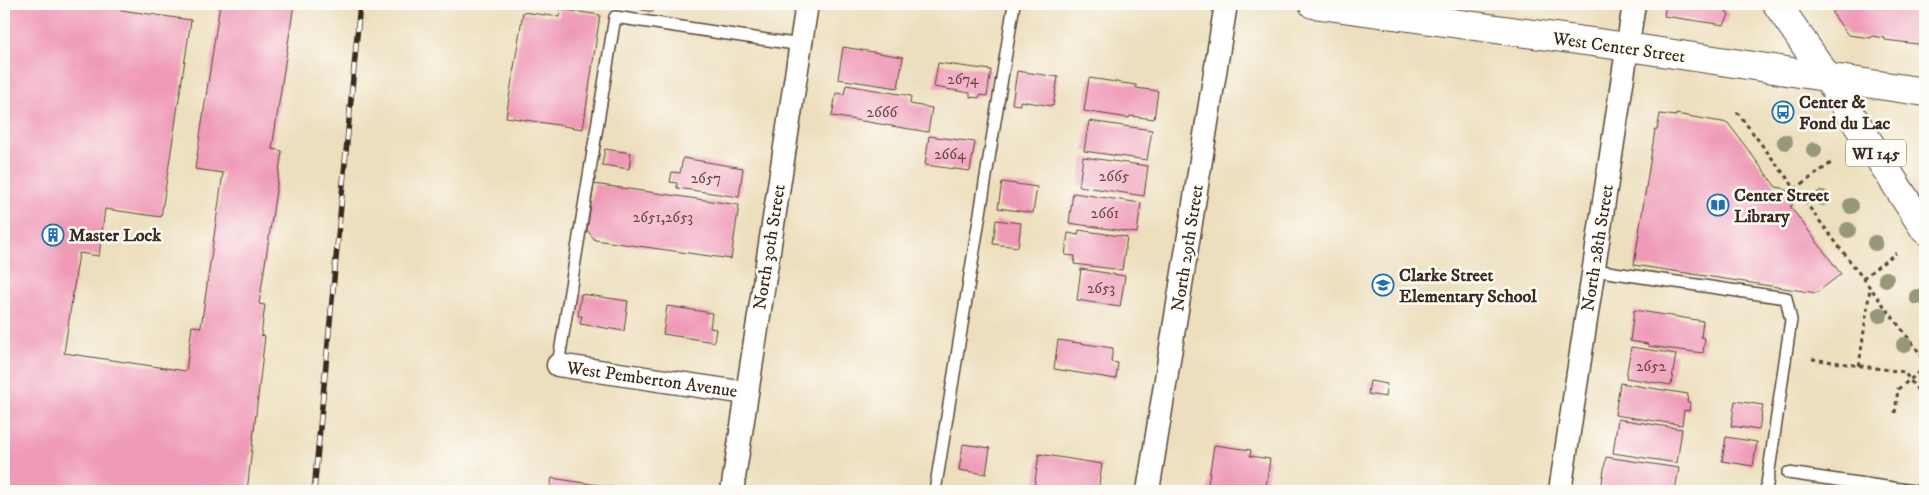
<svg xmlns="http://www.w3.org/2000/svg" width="1929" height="495" font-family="'IM FELL DW Pica',serif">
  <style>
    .building { fill: #ef9ab7 }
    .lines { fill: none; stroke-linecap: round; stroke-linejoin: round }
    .service-casing { stroke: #564536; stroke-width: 14 }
    .minor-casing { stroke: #564536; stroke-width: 25 }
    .tertiary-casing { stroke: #564536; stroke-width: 30 }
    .primary-casing { stroke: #564536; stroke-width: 30 }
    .path { stroke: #564536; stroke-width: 3; stroke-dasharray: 4 4; stroke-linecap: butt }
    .service { stroke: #fff; stroke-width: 11 }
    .minor { stroke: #fff; stroke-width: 22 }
    .tertiary { stroke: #fff; stroke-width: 28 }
    .primary { stroke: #fff; stroke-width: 28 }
    .rail-casing { stroke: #3b2a1e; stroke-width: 5.5 }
    .rail { stroke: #fdfcf7; stroke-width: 4; stroke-dasharray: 11; stroke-linecap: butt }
    .tree { fill: #979779 }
    .labels { text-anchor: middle; stroke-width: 5; stroke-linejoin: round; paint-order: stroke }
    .number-label { font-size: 15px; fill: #684644 }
    .shield { fill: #fdfcf7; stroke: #75695f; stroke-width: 1 }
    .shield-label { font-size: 16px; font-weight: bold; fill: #3b2a1e }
    .street-label { font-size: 18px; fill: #3b2a1e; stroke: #fdfcf7 }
    .poi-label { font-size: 18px; font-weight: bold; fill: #3b2a1e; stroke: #fdfcf7; text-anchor: start }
  </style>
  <rect width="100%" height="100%" fill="#fdfcf7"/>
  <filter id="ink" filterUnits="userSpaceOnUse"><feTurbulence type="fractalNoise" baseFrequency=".02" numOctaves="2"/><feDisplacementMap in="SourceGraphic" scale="10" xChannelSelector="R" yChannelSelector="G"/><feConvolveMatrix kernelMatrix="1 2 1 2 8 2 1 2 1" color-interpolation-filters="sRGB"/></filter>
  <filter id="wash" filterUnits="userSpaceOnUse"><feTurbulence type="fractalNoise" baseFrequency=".0096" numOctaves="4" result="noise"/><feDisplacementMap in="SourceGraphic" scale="20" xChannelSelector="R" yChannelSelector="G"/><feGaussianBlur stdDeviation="1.12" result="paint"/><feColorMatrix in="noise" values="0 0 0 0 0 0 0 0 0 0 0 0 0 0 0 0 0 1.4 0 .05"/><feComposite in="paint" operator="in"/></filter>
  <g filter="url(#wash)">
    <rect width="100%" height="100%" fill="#eddfbd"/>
    <g id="blocks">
      <g class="building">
        <path d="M4,4h75l112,16 -30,197 -56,-8 -6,47 -20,-3 -15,100 122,18 6,-45 9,1 22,-154 -28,-4 25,-165h74l-22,145 10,2 -23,153 6,1 -4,30 4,1 -18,155h-243z"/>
        <path d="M632,4h23l-2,8 -11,-2z"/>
        <path d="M1666,4h55l8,11 -5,10 -60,-9z"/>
        <path d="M1829,4h96v41l-40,-5v-2l-13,-2 -1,2 -23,-3 -16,-22 2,-2z"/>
        <path d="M560,9l40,6 -17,114 -77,-12 17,-105 36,5z"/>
        <path d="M843,47l60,10 -5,31 -60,-9z"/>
        <path d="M938,63l53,7 -4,26 -7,-1 -1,3 -9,-1v-4l-36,-6z"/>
        <path d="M1017,71l41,6 -5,29 -33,-5v4l-8,-1z"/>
        <path d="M1089,78l47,7v3l22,3 -4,28 -24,-3 -1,2 -45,-7z"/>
        <path d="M846,85l65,11 -1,8 22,4 -4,24 -96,-16 4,-23 8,1z"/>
        <path d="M1660,114l16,2v-2l52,9 48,64 6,1 5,3 5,12v3h-2l51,68 -25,19 -182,-28 21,-135h2z"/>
        <path d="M1089,121l63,9 -5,30 -63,-9z"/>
        <path d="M929,136l46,6 -5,29 -45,-6z"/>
        <path d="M605,149l26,4 -2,16 -27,-4z"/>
        <path d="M1083,157l65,9 -4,30 -65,-10z"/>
        <path d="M683,158l60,10 -4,29 -62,-9v-5l-7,-1 2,-10 8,1z"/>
        <path d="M1002,182l35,5 -4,26 -35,-5z"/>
        <path d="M594,184l145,21 -8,54 -136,-19 -8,-10z"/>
        <path d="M1073,193l68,10 -4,30 -68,-10z"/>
        <path d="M996,220l25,3 -3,24 -25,-3z"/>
        <path d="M1079,230l48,7 -5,33 -48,-6 1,-8 -10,-1 3,-22 10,2z"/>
        <path d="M1081,269l44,7 -5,31 -43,-7z"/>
        <path d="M581,294l47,7 -4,30 -44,-7 2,-8h-4z"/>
        <path d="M667,306l45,7 -2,15 6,1 -2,13 -51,-8z"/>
        <path d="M1634,310l69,11 -2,16 4,1 -2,15 -55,-7v-2l-18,-3z"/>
        <path d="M1058,340l55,8 -2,14 7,1 -2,16 -62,-10z"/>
        <path d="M1631,347l45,7 -5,31 -45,-7z"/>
        <path d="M1370,381l17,3 -2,13 -17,-3z"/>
        <path d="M1620,383l68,11 -1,8h3l-1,9 -5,-1 -2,15 -67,-10z"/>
        <path d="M1735,401l28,4 -4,25 -28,-4z"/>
        <path d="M1618,419l64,10 -5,34 -64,-10z"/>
        <path d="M1726,437l31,5 -4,24 -31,-5z"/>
        <path d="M963,444l27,4 -4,26 -27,-4z"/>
        <path d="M1214,445l37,5 -1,6 20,3 -4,28 21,4h-80z"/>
        <path d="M1039,454l63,10 -4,27h-41l-23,-3z"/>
        <path d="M1606,457l73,11 -4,23h-56l-18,-2z"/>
        <path d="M552,478l78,12v1h-80z"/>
      </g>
    </g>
  </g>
  <g filter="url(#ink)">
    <use href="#blocks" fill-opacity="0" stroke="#564536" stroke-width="1"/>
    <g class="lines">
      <g class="service-casing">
        <g id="service">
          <path d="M1594,270l192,28 5,22 -25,171"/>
          <path d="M558,365l57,-348 186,28"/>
          <path d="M1788,473l126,18"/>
          <path d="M935,491l79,-487"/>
        </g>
      </g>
      <g class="minor-casing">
        <g id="minor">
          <path d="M558,365l188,28"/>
          <path d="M732,491l75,-487"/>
          <path d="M1148,491l78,-487"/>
          <path d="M1560,491l74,-487"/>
        </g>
      </g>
      <g class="tertiary-casing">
        <path id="tertiary" d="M1313,4l315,43 297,45"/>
      </g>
      <g class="primary-casing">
        <path id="primary" d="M1777,4l50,73 98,153"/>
      </g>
      <g class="path">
        <path d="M1737,112l188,248"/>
        <path d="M1795,189l39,-28"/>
        <path d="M1863,278l33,-25"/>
        <path d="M1812,359l92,13 21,28"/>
        <path d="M1859,366l11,-78"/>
        <path d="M1895,413l3,-24 27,-21"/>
      </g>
      <use href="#service" class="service"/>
      <use href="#minor" class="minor"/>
      <use href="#tertiary" class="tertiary"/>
      <use href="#primary" class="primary"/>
      <g class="rail-casing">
        <path id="rail" d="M314,491l46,-487"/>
      </g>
      <use href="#rail" class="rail"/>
    </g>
    <g class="tree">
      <circle cx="1785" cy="142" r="8"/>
      <circle cx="1814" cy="150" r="8"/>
      <circle cx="1822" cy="198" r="8"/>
      <circle cx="1851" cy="206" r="8"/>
      <circle cx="1848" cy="230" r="8"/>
      <circle cx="1875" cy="243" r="8"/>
      <circle cx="1886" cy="279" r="8"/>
      <circle cx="1917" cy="297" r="8"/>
      <circle cx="1880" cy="315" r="8"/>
      <circle cx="1904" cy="345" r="8"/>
    </g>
  </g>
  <defs>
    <g id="bus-ring" transform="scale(1.125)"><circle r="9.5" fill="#fdfcf7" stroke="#1f6fb2" stroke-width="1.5"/><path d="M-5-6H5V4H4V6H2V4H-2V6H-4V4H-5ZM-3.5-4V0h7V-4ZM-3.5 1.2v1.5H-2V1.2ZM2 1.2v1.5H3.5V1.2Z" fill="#1f6fb2"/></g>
    <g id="library-ring" transform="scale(1.125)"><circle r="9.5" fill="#fdfcf7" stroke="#1f6fb2" stroke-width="1.5"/><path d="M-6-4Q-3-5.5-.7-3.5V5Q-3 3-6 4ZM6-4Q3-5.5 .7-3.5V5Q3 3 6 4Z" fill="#1f6fb2"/></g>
    <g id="building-ring" transform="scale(1.125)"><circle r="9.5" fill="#fdfcf7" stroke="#1f6fb2" stroke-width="1.5"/><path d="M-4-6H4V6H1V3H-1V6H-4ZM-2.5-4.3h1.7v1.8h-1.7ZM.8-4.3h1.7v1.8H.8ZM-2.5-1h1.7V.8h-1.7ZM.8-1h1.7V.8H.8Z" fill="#1f6fb2"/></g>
    <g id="school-ring" transform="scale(1.125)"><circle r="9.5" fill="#fdfcf7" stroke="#1f6fb2" stroke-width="1.5"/><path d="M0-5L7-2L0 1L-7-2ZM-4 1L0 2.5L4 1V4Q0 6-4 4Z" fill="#1f6fb2"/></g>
  </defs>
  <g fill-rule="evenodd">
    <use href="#bus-ring" x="1783" y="112"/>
    <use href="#library-ring" x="1718" y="205"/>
    <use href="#building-ring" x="53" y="235"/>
    <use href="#school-ring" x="1383" y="285"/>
  </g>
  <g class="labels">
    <g class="number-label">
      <text x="963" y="84">2674</text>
      <text x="882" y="117">2666</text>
      <text x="950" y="159">2664</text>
      <text x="1114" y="181">2665</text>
      <text x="706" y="183">2657</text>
      <text x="1105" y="218">2661</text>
      <text x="663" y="222">2651,2653</text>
      <text x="1101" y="293">2653</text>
      <text x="1651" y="371">2652</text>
    </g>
    <rect class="shield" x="1846" y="139.5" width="60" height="27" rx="4"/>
    <g class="shield-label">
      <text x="1876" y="159">WI 145</text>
    </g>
    <g class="street-label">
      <text transform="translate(1619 47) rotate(8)" y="6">West Center Street</text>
      <text transform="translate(769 247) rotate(-81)" y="6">North 30th Street</text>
      <text transform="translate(1187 248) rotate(-81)" y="6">North 29th Street</text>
      <text transform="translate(1597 248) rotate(-81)" y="6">North 28th Street</text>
      <text transform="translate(652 379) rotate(8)" y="6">West Pemberton Avenue</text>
    </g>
    <g class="poi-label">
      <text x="1799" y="108">Center &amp;<tspan x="1799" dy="21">Fond du Lac</tspan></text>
      <text x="1734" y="201">Center Street<tspan x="1734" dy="21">Library</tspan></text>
      <text x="69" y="241">Master Lock</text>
      <text x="1399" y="281">Clarke Street<tspan x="1399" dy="21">Elementary School</tspan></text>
    </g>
  </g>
  <rect width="1929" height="495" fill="none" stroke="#fdfcf7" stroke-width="20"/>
</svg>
